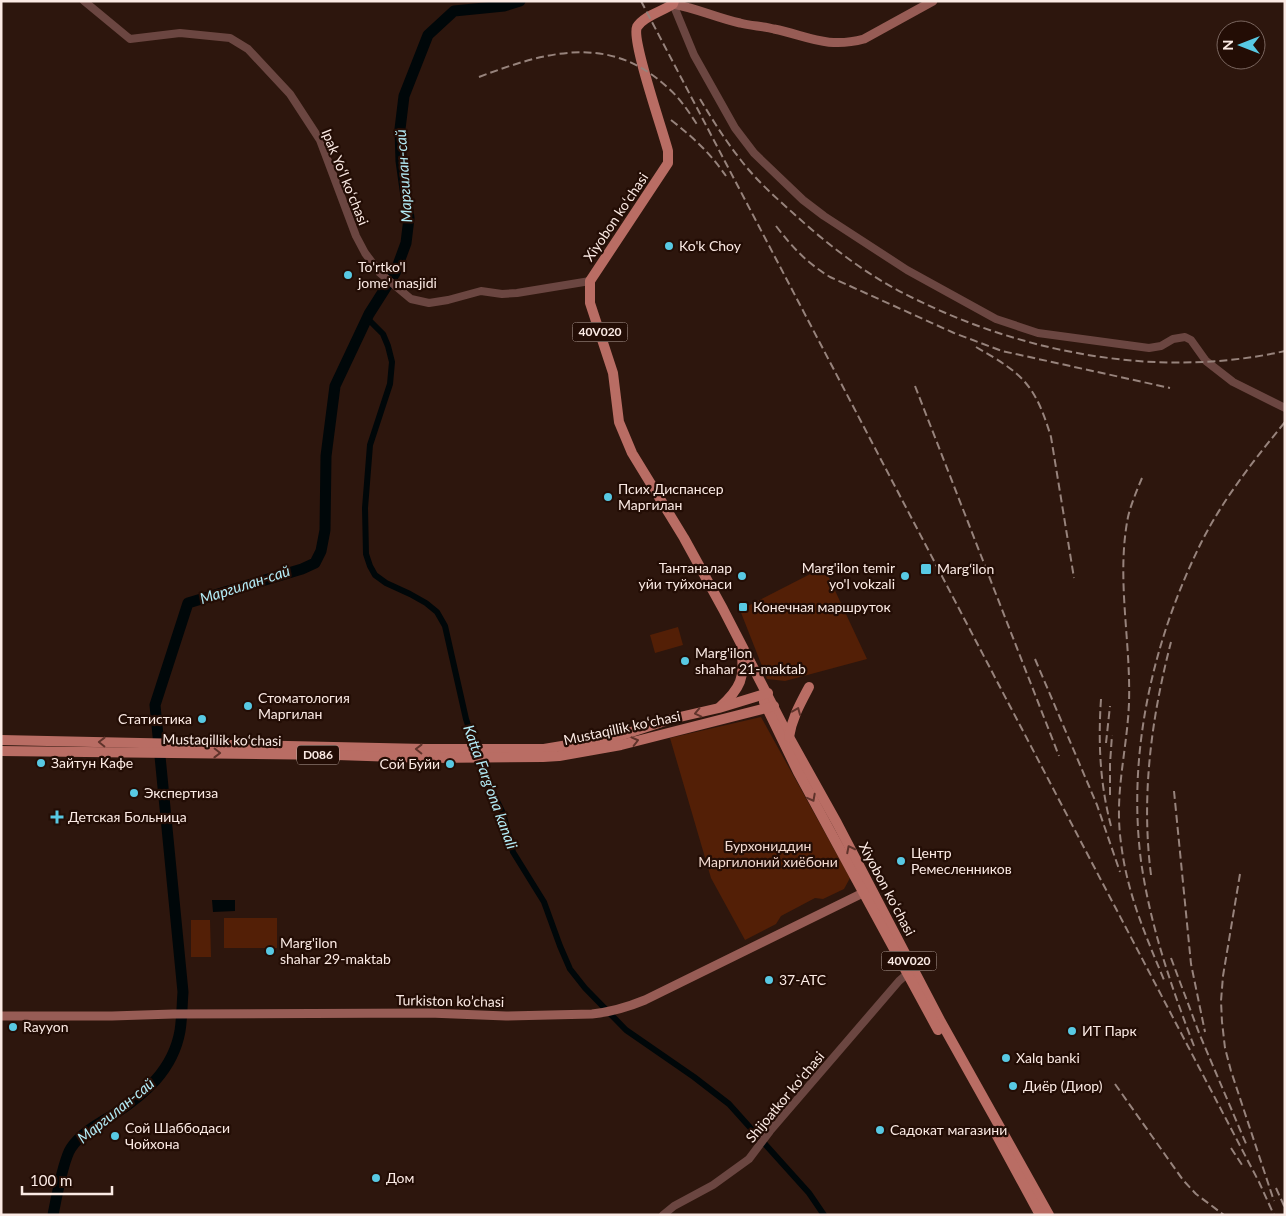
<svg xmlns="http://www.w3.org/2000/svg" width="1286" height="1216" font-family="Lato,sans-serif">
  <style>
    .green { fill: #531f06 }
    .water { fill: #000709 }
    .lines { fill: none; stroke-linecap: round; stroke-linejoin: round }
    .canal { stroke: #000709; stroke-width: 6 }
    .river { stroke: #000709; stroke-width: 11 }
    .tertiary { stroke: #6b4641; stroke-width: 8 }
    .secondary { stroke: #975c55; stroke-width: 9 }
    .primary { stroke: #b96d64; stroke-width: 10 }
    .rail { stroke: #97837c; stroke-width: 2; stroke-dasharray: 8 4; stroke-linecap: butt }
    .oneway { stroke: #5f332b }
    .poi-dot { fill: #58c9e3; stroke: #230d05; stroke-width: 2 }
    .labels { text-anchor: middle; stroke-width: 4.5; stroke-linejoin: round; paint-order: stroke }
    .shield { fill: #230d05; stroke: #baa8a1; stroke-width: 1 }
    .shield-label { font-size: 12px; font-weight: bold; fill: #fbeae4 }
    .street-label { font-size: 14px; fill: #fbeae4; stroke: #230d05 }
    .poi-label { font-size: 14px; fill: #fbeae4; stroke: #230d05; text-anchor: start }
    .park-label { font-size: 14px; fill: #f1d9d0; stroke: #230d05 }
    .water-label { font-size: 15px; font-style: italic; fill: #b3ebf6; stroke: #230d05 }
  </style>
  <rect width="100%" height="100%" fill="#2d160d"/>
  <g class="green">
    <path d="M824,567l43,92 -82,22 -18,-2 -27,-69z"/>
    <path d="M678,627l5,18 -28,8 -5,-18z"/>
    <path d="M761,717l89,161 -6,11 -21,10 -8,-1 -34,18 -5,8 -31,16 -34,-62 -41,-140z"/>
    <rect x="224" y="918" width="53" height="30"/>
    <path d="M191,920h19l1,37h-20z"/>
  </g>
  <path class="water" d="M212,900h23v11l-22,1z"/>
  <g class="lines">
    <path class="canal" d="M368,319l15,15 5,12 4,16 -2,22 -20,61 -5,63 1,46 4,12 5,9 11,8 24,11 16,9 11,9 8,14 21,93 19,58 18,36 10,39 31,50 16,44 10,23 15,19 41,42 68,47 35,27 80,89 15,22"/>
    <path class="river" d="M53,1215c3,-15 10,-55 18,-67 10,-15 27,-24 42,-33 32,-21 60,-45 67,-84 2,-13 2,-26 3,-39l-28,-287 33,-102 114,-34 13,-6 6,-12 4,-21 1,-74 9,-70 34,-72 26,-41 11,-30 3,-25 -8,-57 -1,-32 4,-33 24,-61 26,-24 50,-5 16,-5"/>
    <g class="tertiary">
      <path d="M84,1l46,38 50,-6 50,5 18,11 42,45 30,46 36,96 9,17 15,20 31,26 18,4 19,-3 33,-9 21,3 15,-1 73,-12"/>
      <path d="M673,4l21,51 41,73 19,25 49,47 21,16 83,54 89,49 42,14 111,15 12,-2 12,-7 12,-2 6,3 15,21 27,21 52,26"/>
      <path d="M663,1215l11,-9 39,-21 36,-26 21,-28 129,-150 8,-7"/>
    </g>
    <g class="secondary">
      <path d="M673,4c23,4 44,14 67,19 11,3 23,3 34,6 34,7 53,20 90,10l69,-38"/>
      <path d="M1,1016h111l61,-2 256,-1 77,3 86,-2c19,-2 36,-7 53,-14l224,-110"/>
    </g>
    <g class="primary">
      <path d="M674,1l-1,3c-10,7 -30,12 -36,23 -6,13 26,104 31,124v12l-78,118v22l23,70 6,49 13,31 52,85 39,71 66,128 48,86 104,199 108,193"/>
      <path d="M764,702l34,70 140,258"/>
      <path d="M720,707c20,-18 26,-30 21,-57"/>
      <path d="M789,737c3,-19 11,-33 20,-50"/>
      <path d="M1,740l424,9h119l72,-12 55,-18 48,-11 49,-15"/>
      <path d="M1,751l336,4 90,3 116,-1 16,-1 62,-11 153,-39"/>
      <path d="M995,1132l45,83"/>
    </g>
    <g class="rail">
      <path d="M641,1l618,1181 15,33"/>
      <path d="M479,77c66,-25 130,-44 188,10 13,11 22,25 31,39"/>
      <path d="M700,99c12,20 25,41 40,60 15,20 34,37 53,54 35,32 76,64 120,85 113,56 247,81 372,53"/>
      <path d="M671,120c23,18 39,33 55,56"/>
      <path d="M776,226c17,22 30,36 54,51l124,56 48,18 168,37"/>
      <path d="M976,347c47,27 59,37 75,90l23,141"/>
      <path d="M915,386l144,370"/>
      <path d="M1142,478c-5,12 -11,26 -14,39 -12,61 3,124 1,186 -2,49 -15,90 -8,140 6,50 24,91 43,137"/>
      <path d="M1035,659l62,146 23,67"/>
      <path d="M1101,699c-3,44 -1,85 10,127"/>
      <path d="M1106,743l4,-37"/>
      <path d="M1174,791l17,173 14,68"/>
      <path d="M1110,795v-31l2,-29"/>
      <path d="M1240,874l-17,102 -2,25 1,21 3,26 6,23 43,130"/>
      <path d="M1151,875c-10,-78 0,-156 20,-233"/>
      <path d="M1171,958l28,75 48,113"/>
      <path d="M1194,1046c-23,-60 -44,-121 -53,-185 -14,-108 12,-221 60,-318 22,-44 53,-83 84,-121"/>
      <path d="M1115,1084l68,96 13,14 28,21"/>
      <path d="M1231,1148l13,20"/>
      <path d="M1276,1188l9,20"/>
    </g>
  </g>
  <defs><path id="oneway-chevron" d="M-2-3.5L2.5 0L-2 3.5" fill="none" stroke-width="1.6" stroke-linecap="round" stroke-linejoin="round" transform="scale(1.25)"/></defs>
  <g class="oneway">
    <use href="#oneway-chevron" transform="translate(797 711) rotate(-68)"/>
    <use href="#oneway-chevron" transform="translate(698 713) rotate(167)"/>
    <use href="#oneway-chevron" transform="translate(635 741) rotate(-14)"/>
    <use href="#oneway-chevron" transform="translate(102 742) rotate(-179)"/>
    <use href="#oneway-chevron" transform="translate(419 749) rotate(-179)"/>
    <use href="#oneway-chevron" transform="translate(217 753) rotate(1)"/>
    <use href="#oneway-chevron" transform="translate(812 798) rotate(62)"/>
    <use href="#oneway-chevron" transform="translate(850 849) rotate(-117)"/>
  </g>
  <g class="poi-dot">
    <circle cx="669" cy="246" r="5"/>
    <circle cx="348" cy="275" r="5"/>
    <circle cx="608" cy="497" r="5"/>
    <rect x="920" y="563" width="12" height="12" rx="2.5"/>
    <circle cx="742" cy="576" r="5"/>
    <circle cx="905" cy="576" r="5"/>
    <rect x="738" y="602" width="10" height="10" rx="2.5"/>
    <circle cx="685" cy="661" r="5"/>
    <circle cx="248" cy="706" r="5"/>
    <circle cx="202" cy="719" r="5"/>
    <circle cx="41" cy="763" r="5"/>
    <circle cx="450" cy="764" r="5"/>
    <circle cx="134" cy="793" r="5"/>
    <path d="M54.5 809.5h5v5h5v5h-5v5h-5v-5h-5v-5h5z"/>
    <circle cx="901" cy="861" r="5"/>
    <circle cx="270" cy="951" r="5"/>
    <circle cx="769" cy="980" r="5"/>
    <circle cx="13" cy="1027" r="5"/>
    <circle cx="1072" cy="1031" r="5"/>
    <circle cx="1006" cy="1058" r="5"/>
    <circle cx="1013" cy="1086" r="5"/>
    <circle cx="880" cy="1130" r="5"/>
    <circle cx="115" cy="1136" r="5"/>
    <circle cx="376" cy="1178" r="5"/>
  </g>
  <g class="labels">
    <g class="shield">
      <rect x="572.5" y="322.5" width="55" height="19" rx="4"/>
      <rect x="297" y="745.5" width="42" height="19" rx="4"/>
      <rect x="881.5" y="951.5" width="55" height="19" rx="4"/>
    </g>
    <g class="shield-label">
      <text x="600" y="336">40V020</text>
      <text x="318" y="759">D086</text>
      <text x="909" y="965">40V020</text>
    </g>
    <g class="street-label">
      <text transform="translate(345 177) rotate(68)" y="5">Ipak Yoʻl koʻchasi</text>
      <text transform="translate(616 217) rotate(-56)" y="5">Xiyobon koʻchasi</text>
      <text transform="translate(622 728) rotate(-12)" y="5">Mustaqillik koʻchasi</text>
      <text transform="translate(222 740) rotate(1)" y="5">Mustaqillik koʻchasi</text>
      <text transform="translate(887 889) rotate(62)" y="5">Xiyobon koʻchasi</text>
      <text transform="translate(450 1001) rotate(1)" y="5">Turkiston ko’chasi</text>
      <text transform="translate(785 1097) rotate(-50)" y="5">Shijoatkor koʻchasi</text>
    </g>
    <g class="poi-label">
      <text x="679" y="251">Ko'k Choy</text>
      <text x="358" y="272">To'rtko'l<tspan x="358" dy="16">jome' masjidi</tspan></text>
      <text x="618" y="494">Псих Диспансер<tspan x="618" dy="16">Маргилан</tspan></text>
      <text x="732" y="573" text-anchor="end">Тантаналар<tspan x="732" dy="16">уйи туйхонаси</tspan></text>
      <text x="895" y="573" text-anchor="end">Marg'ilon temir<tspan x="895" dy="16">yo'l vokzali</tspan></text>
      <text x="937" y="574">Margʻilon</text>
      <text x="753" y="612">Конечная маршруток</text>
      <text x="695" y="658">Marg'ilon<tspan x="695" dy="16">shahar 21-maktab</tspan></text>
      <text x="258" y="703">Стоматология<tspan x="258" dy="16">Маргилан</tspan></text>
      <text x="192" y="724" text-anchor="end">Статистика</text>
      <text x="51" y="768">Зайтун Кафе</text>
      <text x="440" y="769" text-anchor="end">Сой Буйи</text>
      <text x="144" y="798">Экспертиза</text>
      <text x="68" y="822">Детская Больница</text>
      <text x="911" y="858">Центр<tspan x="911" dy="16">Ремесленников</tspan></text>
      <text x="280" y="948">Marg'ilon<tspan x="280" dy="16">shahar 29-maktab</tspan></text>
      <text x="779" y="985">37-АТС</text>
      <text x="23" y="1032">Rayyon</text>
      <text x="1082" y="1036">ИТ Парк</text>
      <text x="1016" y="1063">Xalq banki</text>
      <text x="1023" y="1091">Диёр (Диор)</text>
      <text x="125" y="1133">Сой Шаббодаси<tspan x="125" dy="16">Чойхона</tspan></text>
      <text x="890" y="1135">Садокат магазини</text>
      <text x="386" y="1183">Дом</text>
    </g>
    <g class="park-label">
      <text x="768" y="851">Бурхониддин<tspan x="768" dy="16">Маргилоний хиёбони</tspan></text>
    </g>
    <g class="water-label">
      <text transform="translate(404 176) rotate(-94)" y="5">Маргилан-сай</text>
      <text transform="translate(245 585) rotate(-18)" y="5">Маргилан-сай</text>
      <text transform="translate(490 787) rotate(70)" y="5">Katta Farg'ona kanali</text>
      <text transform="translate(116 1111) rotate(-39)" y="5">Маргилан-сай</text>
    </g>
  </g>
  <rect width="1286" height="1216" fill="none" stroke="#fbeae4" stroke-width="5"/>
  <g transform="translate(1241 45) rotate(270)"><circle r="24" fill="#230d05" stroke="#79655e"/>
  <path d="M0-4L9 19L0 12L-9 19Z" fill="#58c9e3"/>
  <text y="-8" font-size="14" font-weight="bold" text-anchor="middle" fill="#fbeae4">N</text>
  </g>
  <path d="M22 1186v8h90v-8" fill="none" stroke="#fbeae4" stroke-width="2.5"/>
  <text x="30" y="1186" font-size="15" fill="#fbeae4" stroke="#230d05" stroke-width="4" paint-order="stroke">100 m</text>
</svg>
